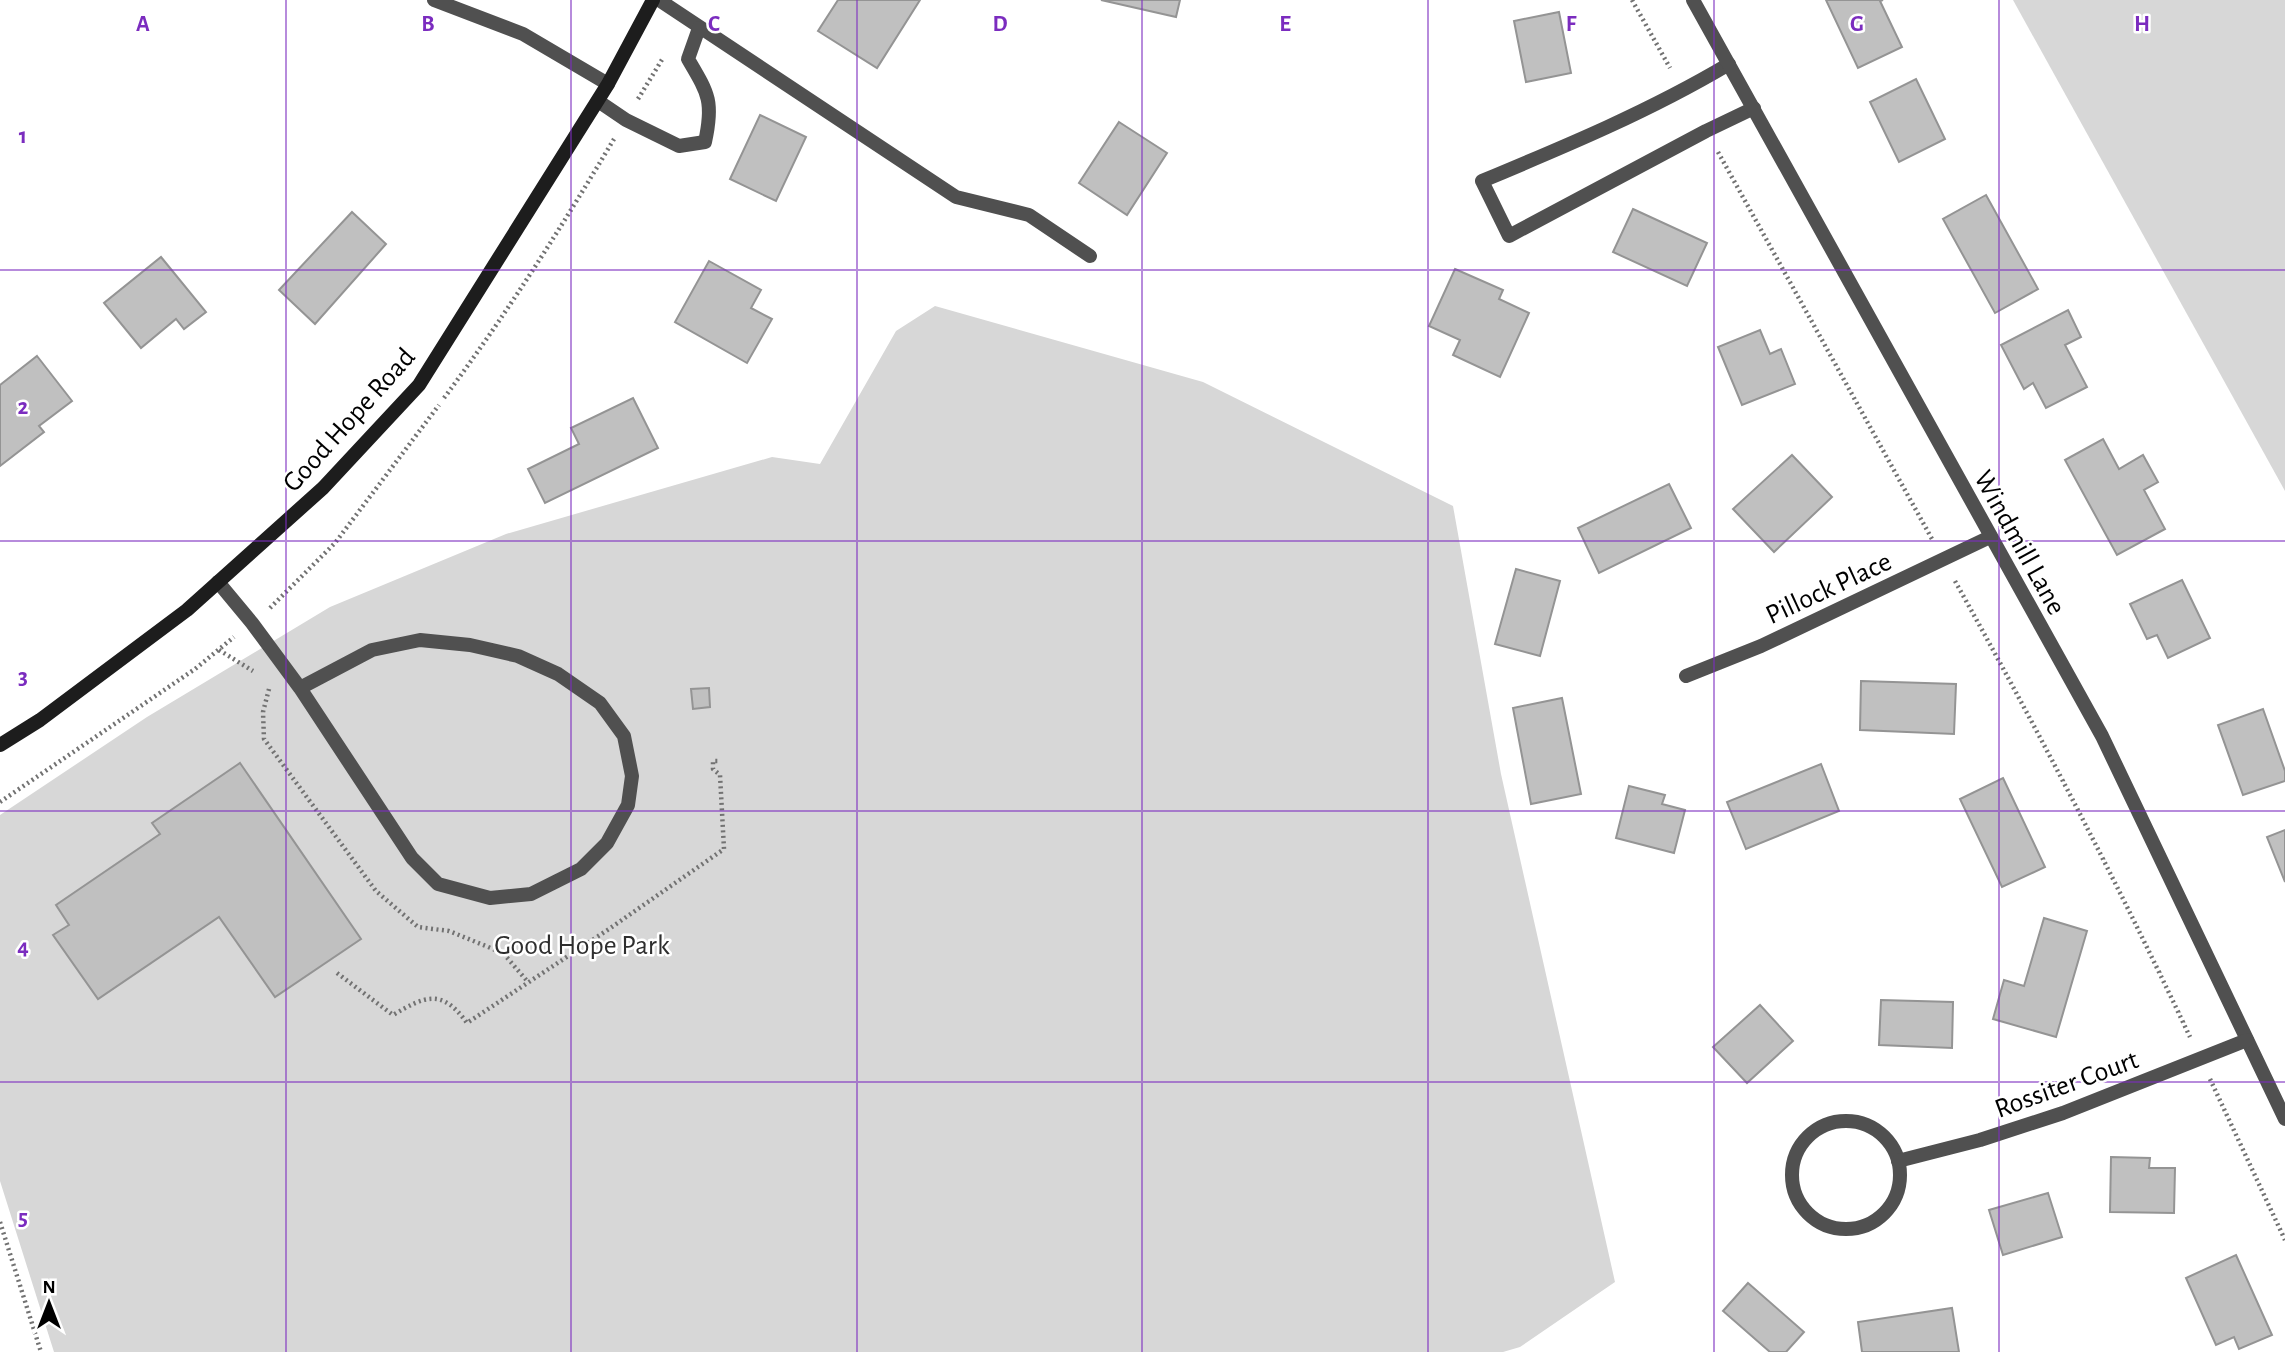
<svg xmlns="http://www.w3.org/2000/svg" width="2285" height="1352" font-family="'Alegreya Sans',sans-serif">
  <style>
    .green { fill: #d7d7d7 }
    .building { fill: #c0c0c0; stroke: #949494; stroke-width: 2 }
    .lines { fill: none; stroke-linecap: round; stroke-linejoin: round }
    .path { stroke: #727272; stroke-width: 4.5; stroke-dasharray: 2 3.5; stroke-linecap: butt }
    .lane { stroke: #505050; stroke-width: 14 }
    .street { stroke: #505050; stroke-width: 14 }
    .secondary { stroke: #1d1d1d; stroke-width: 14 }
    .grid { fill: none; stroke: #7b2cbf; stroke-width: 2; stroke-opacity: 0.55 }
    .labels { text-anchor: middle; stroke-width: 5; stroke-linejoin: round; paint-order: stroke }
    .street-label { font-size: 28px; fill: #000; stroke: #fff }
    .park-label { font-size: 28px; fill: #2e2e2e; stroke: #fff }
    .grid-label { font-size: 23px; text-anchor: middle; font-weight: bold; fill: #7b2cbf; stroke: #fff; stroke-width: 5; stroke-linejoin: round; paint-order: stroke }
  </style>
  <rect width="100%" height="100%" fill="#fff"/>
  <g class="green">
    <path d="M2013,0h272v491z"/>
    <path d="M935,306l268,76 250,124 48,268 114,508 -95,65 -17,5h-1449l-54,-171v-366l147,-98 183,-110 176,-73 266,-77 48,7 76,-133z"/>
  </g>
  <g class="building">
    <path d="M838,0h82l-43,68 -59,-37z"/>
    <path d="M1101,0h79l-4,17z"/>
    <path d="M1826,0h57l-3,1 22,46 -44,21z"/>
    <path d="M1559,12l12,61 -45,9 -12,-61z"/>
    <path d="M1916,79l29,60 -46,23 -29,-60z"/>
    <path d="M760,115l46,22 -30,64 -46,-22z"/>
    <path d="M1119,122l48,31 -40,62 -48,-32z"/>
    <path d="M1986,195l52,94 -43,24 -52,-94z"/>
    <path d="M1633,209l74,34 -20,43 -74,-34z"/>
    <path d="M352,212l34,32 -71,80 -36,-34z"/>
    <path d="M161,257l45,55 -22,17 -8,-10 -35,29 -37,-45z"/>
    <path d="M709,261l52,29 -10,18 21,11 -25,44 -72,-41z"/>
    <path d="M1455,269l48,21 -4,9 30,14 -29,64 -47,-22 7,-15 -31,-14z"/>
    <path d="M2068,310l13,27 -16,8 22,42 -41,21 -13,-25 -9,6 -23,-44z"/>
    <path d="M1760,330l10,24 11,-5 14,35 -53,21 -24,-58z"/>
    <path d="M37,356l35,45 -33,25 5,6 -44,34v-81z"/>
    <path d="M633,398l25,50 -113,55 -17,-34 51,-25 -8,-16z"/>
    <path d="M2103,439l16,30 24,-14 15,27 -14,8 21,39 -48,26 -52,-95z"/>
    <path d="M1792,455l40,42 -58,55 -41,-43z"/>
    <path d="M1669,484l22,44 -92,45 -21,-45z"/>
    <path d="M1516,569l44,12 -20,75 -45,-12z"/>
    <path d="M2182,580l28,58 -42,20 -11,-23 -10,4 -17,-35z"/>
    <path d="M1861,681l95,3 -2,50 -94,-4z"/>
    <path d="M709,688l1,19 -17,2 -2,-20z"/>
    <path d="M1562,698l19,96 -50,10 -18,-96z"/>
    <path d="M2263,709l22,62v10l-42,14 -25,-70z"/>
    <path d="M240,763l121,176 -86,58 -56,-80 -121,82 -45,-64 16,-10 -13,-20 104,-71 -8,-11z"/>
    <path d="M1821,764l18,47 -93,38 -19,-47z"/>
    <path d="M2003,778l42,89 -43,20 -42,-88z"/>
    <path d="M1629,786l36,9 -3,9 23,6 -11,43 -58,-15z"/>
    <path d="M2285,830v52l-18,-45z"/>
    <path d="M2044,918l43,13 -31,106 -63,-18 11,-39 20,6z"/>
    <path d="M1881,1000l72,2 -1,46 -73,-3z"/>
    <path d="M1760,1005l33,36 -46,42 -34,-36z"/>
    <path d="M2111,1157l39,1 -1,10h26l-1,45 -64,-1z"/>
    <path d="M2048,1193l14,44 -59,18 -14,-45z"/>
    <path d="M2236,1255l36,80 -33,14 -5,-12 -18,8 -30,-67z"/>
    <path d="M1748,1283l56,49 -18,20h-16l-47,-41z"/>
    <path d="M1952,1308l7,44h-97l-4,-30z"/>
  </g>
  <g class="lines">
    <g class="path">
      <path d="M1632,0l38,68"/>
      <path d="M638,99l25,-41"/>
      <path d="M1718,152l214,387"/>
      <path d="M444,398c62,-83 117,-170 170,-259"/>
      <path d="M1955,581c83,149 162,301 235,456"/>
      <path d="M270,608l65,-65 104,-138"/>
      <path d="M219,650l34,21"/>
      <path d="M269,689l-6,23 1,27 112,152 42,36 31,4 54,22 25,29"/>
      <path d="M0,802l195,-133 39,-32"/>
      <path d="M337,973l56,42c32,-19 49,-27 74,8l142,-94 115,-80 -4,-74 -7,-6v-8h6"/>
      <path d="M2210,1079l75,161"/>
      <path d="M0,1222l41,130"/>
    </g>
    <g class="lane">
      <path d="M659,0l297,197 73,18 61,41"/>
      <path d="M1729,64c-79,47 -163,82 -247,117l27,55 197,-105 48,-23"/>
      <path d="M598,101l28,19 53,26 26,-4c9,-41 3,-49 -17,-83l11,-31"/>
      <path d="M218,582l34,41 48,65 112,170 26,26 52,14 41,-4 50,-25 26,-26 21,-38 4,-29 -8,-40 -24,-33 -42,-29 -40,-18 -48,-11 -50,-5 -48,10 -72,38"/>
    </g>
    <g class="street">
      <path d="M434,0l89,34 85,50"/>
      <path d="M1693,0l409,736 183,383"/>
      <path d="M1686,676l75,-30 229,-109"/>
      <circle cx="1846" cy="1175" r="54"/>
      <path d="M1898,1161l82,-21 83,-27 184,-73"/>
    </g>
    <path class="secondary" d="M0,745l40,-25 147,-110 136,-122 96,-103 189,-301 45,-84"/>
  </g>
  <path class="grid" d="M286,0v1352M571,0v1352M857,0v1352M1142,0v1352M1428,0v1352M1714,0v1352M1999,0v1352M0,270h2285M0,541h2285M0,811h2285M0,1082h2285"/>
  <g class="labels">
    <g class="street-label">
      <text transform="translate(348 419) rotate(-48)" y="10">Good Hope Road</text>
      <text transform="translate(2021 542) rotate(61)" y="10">Windmill Lane</text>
      <text transform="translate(1828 587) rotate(-25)" y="10">Pillock Place</text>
      <text transform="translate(2066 1083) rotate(-20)" y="10">Rossiter Court</text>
    </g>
    <g class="park-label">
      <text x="582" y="954">Good Hope Park</text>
    </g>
  </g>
  <g class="grid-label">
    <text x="143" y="31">A</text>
    <text x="428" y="31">B</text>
    <text x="714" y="31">C</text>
    <text x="1000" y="31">D</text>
    <text x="1285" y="31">E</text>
    <text x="1571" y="31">F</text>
    <text x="1857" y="31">G</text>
    <text x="2142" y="31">H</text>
    <text x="23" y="143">1</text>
    <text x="23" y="414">2</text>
    <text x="23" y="684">3</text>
    <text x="23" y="954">4</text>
    <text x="23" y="1225">5</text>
  </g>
  <g transform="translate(49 1303)" stroke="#ffffff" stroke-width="5" paint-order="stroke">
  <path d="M0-5L12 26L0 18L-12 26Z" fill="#000000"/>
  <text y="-10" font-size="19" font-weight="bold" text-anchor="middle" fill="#000000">N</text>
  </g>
</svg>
